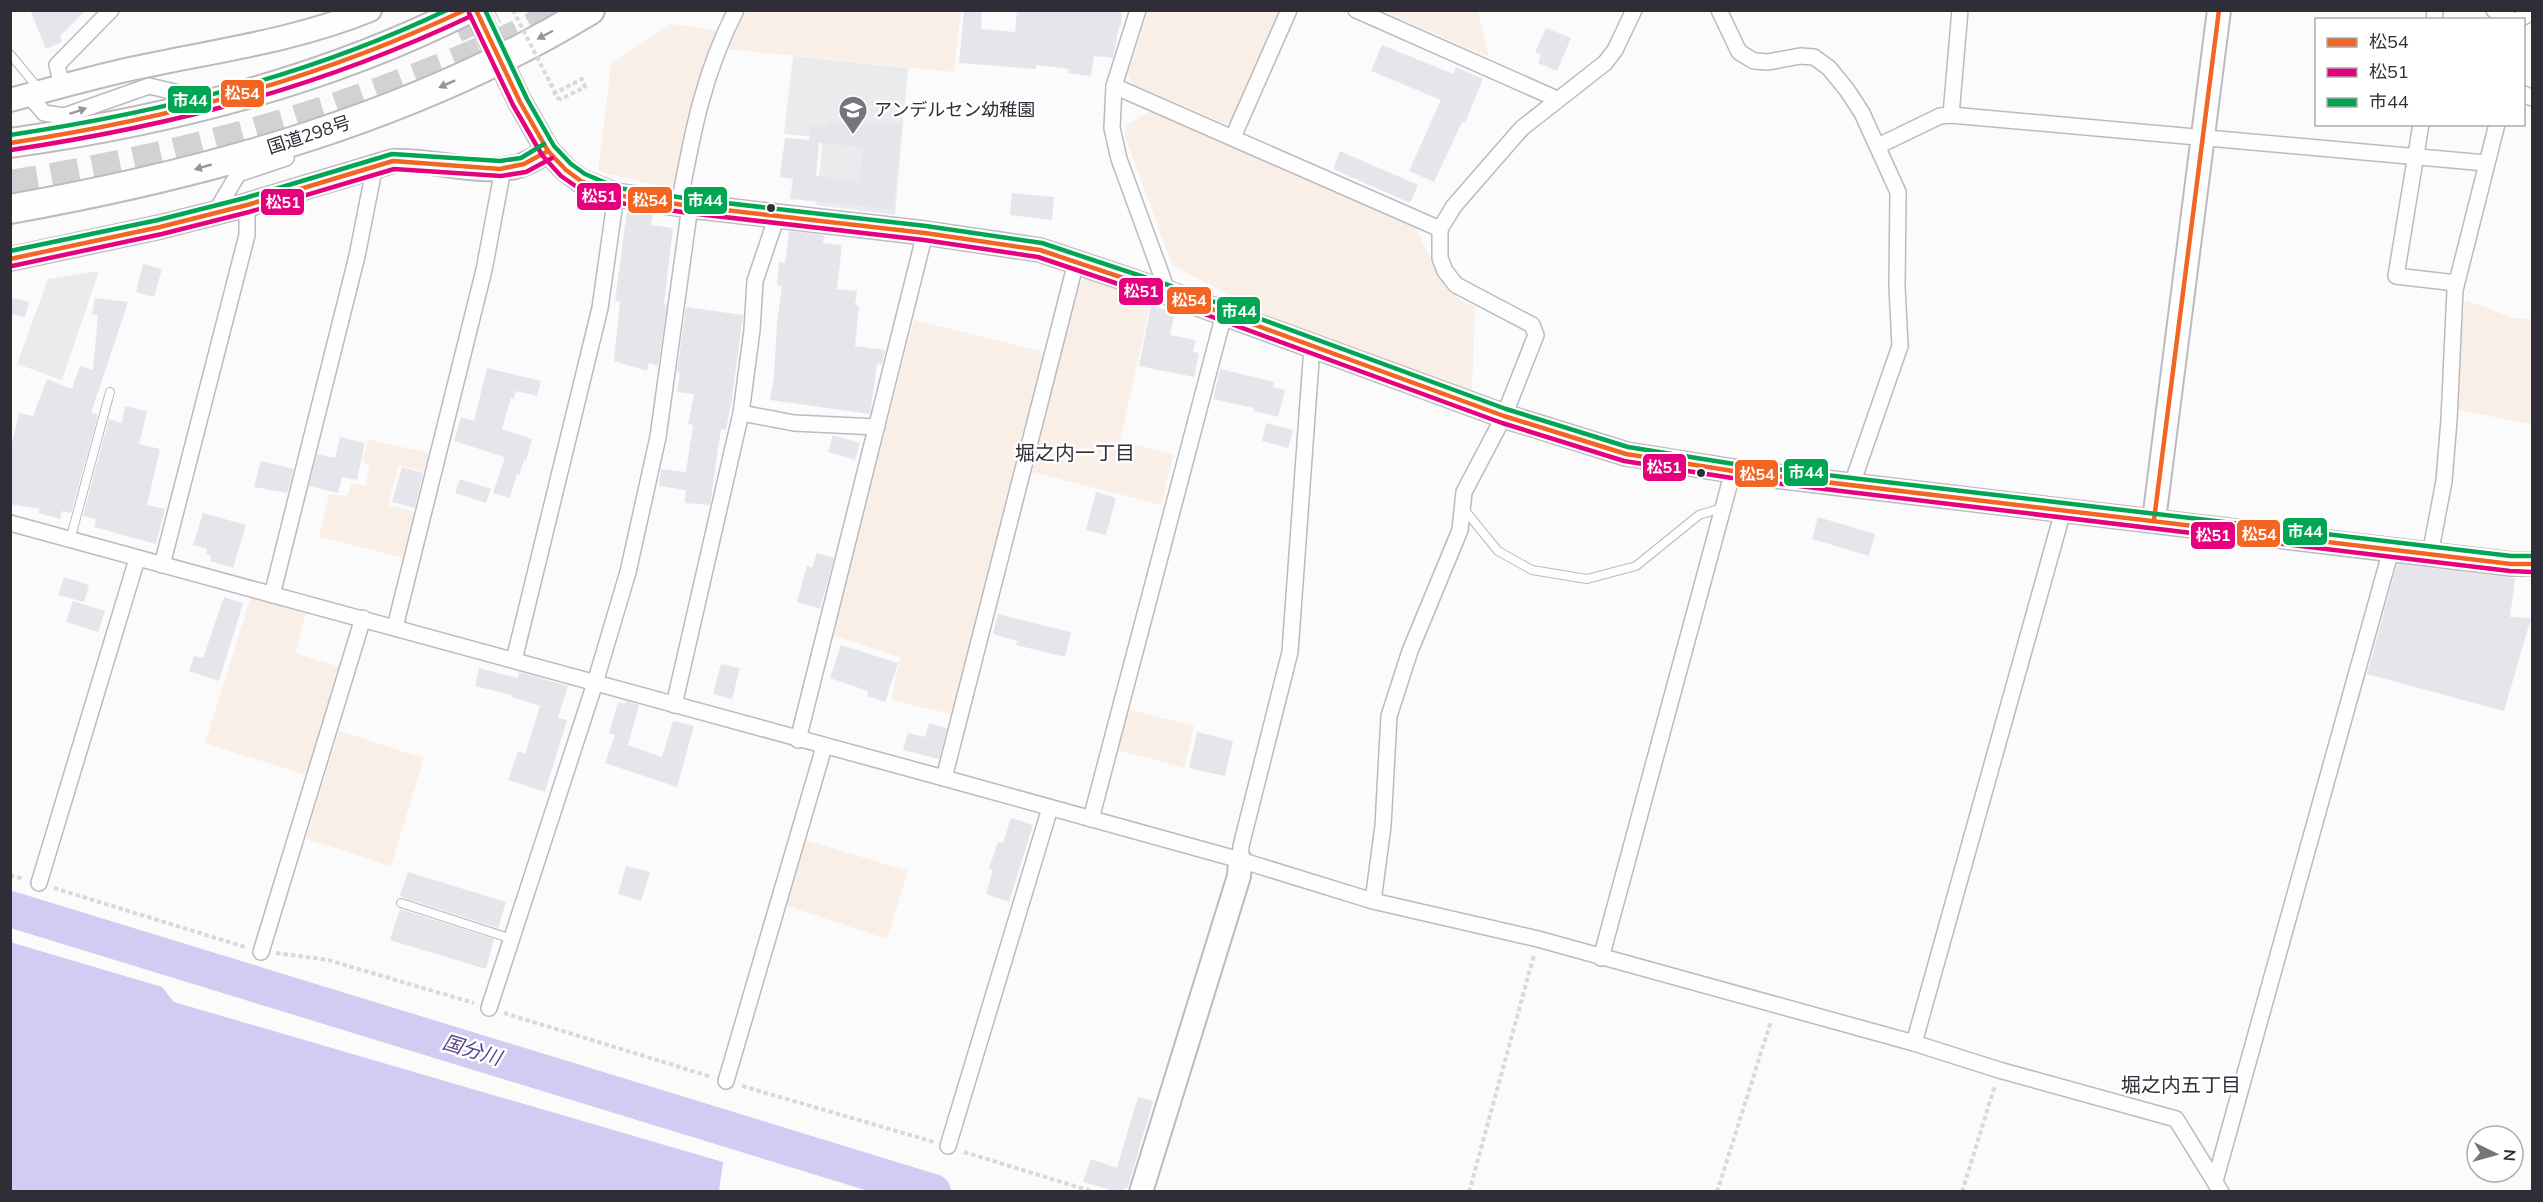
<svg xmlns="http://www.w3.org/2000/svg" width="2543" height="1202" font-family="Mulish,'Noto Sans JP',sans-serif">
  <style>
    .built { fill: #ebebee }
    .green { fill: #faefe6 }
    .water { fill: #d4cbf3 }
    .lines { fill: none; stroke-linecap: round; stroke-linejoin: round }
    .river { stroke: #d4cbf3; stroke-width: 36 }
    .building { fill: #e6e5eb; fill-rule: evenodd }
    .highway-tunnel { stroke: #d2d2d4; stroke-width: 28; stroke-dasharray: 28 14; stroke-linecap: butt }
    .lane-casing { stroke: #bbbabe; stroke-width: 10 }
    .street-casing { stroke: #bbbabe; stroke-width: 18 }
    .secondary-casing { stroke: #bbbabe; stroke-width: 26 }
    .highway-casing { stroke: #bbbabe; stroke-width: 32 }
    .path { stroke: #d9d8da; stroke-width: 4; stroke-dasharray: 4.5 3; stroke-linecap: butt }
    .lane { stroke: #fefefe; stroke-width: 8 }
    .street { stroke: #fefefe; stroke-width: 15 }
    .secondary { stroke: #fefefe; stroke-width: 22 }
    .highway { stroke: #fefefe; stroke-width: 28 }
    .path-bridge { stroke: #d9d8da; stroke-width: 4; stroke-dasharray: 4.5 3; stroke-linecap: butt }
    .bus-1-casing { stroke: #fff; stroke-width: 9 }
    .bus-2-casing { stroke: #fff; stroke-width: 9 }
    .bus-3-casing { stroke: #fff; stroke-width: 9 }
    .bus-1 { stroke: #f26522; stroke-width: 4.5 }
    .bus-2 { stroke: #e5007d; stroke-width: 4.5 }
    .bus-3 { stroke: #00a651; stroke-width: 4.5 }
    .oneway { fill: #96969a }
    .bus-dot { fill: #2f2d37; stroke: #fff; stroke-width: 2 }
    .labels { text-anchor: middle; stroke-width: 5; stroke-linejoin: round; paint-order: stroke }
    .poi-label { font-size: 18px; fill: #2f2d37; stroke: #fff; text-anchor: start }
    .street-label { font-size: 18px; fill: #2f2d37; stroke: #fff }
    .neighbourhood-label { font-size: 20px; fill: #2f2d37; stroke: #fff }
    .water-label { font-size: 20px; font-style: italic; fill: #59458a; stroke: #fff }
    .line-badge { stroke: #fff; stroke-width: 2 }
    .badge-label { font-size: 16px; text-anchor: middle; font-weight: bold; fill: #fff }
  </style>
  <rect width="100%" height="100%" fill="#fbfbfb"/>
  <g class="built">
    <path d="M793,56l115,12 -13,147 -79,-10 7,-67 -39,-4z"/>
    <path d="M99,271l-37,109 -45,-16 31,-85z"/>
  </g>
  <g class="green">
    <path d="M746,11h215l-7,61 -227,-23z"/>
    <path d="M1148,11h133l-48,108 -7,5 -94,-40 -4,-10z"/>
    <path d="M1383,11h95l11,46z"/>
    <path d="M671,24l46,6c-22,51 -32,103 -42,157l-25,-3 -52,-13 13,-107z"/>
    <path d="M1151,111l264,116 30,59 17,15 13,6 -3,84 -195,-71 -105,-55 -47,-129 1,-11z"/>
    <path d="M1086,278l65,23 -31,140 54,13 -13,51 -129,-33 46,-187z"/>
    <path d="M2466,300l47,18 19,1v105l-81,-15 -5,-26z"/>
    <path d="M914,320l130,32 -93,362 -60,-14 9,-43 -66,-21 16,-71z"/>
    <path d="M368,439l69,16 -5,19 -33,-9 -11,40 34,9 -13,45 -90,-22 10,-43 18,2 5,-13 13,3 5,-21 -7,-3z"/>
    <path d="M251,597l55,17 -11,39 45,14 -34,108 -101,-32z"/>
    <path d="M1127,709l67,17 -10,42 -66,-18z"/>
    <path d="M339,731l85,27 -33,108 -85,-27z"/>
    <path d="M805,840l103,31 -21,68 -102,-34z"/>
  </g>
  <path class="water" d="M10,942l152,45 12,15 549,160 -4,29h-708z"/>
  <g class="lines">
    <path class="river" d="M10,909l923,283"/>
  </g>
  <g class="building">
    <path d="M30,10h56l-26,26 2,6 -16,7z"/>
    <path d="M964,10h18l-1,19 34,3 2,-22h105l-1,16h-2l-6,32 -19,-2 -3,20 -23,-3 1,-4 -33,-4v4l-77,-6z"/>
    <path d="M1546,28l25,10 -14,33 -19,-8 3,-9 -6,-2z"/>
    <path d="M1382,45l71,29 3,-7 27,12 -18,44 -3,-1 -28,60 -25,-11 32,-71 -70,-29z"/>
    <path d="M866,121l36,4 -9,84 -103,-10 3,-20 -13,-2 5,-39 24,2 1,-14 18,1v-5l37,3zM819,143l44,4 -4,34 -43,-5z"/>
    <path d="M1340,151l78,34 -8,18 -77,-34z"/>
    <path d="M1012,193l42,4 -2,23 -42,-5z"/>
    <path d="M627,210l26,4 -2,11 22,3 -9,76 3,1 -9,61 -9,-3 -2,8 -33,-10 6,-60h-5z"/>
    <path d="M789,231l35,4 -1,8 19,2 -5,44 20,2 -2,14 4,1 -4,40 30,4 -3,15 -5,-1 -7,50 -100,-14 4,-23 3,-53 5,-38 -5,-1 2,-23 6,1z"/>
    <path d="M143,264l19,5 -8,28 -18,-5z"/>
    <path d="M10,297l19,5 -4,15 -15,-3z"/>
    <path d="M95,298l33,4 -37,111 7,2 -27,98 -9,-2 -2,8 -22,-6 2,-4 -30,-5v-52l9,-39 14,3 14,-37 25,10 8,-23 13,4 5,-55h-6z"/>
    <path d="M1151,306l24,5 -5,24 26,5 -3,12 6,1 -5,24 -55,-11z"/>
    <path d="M686,307l57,8 -11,84 -6,31 -5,-1 -11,76 -25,-2 1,-13 -27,-4 2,-17 25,3 7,-47 -5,-1 6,-30 -17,-2 3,-19 -3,-1z"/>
    <path d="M487,368l54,13 -4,15 -21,-5 -2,8 -3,-1 -9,31 30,10 -6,22 -2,-1 -5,15 -2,-1 -7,24 -17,-5 12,-36 -51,-16 7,-24 13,4z"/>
    <path d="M1220,369l54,13 -1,5 12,3 -7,27 -25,-6 1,-3 -41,-9z"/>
    <path d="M125,406l22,5 -8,33 21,5 -13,56 18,4 -9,35 -62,-17 2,-8 -13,-3 26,-97 13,4z"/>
    <path d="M1266,423l27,7 -5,18 -26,-7z"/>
    <path d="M833,435l27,8 -5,17 -27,-8z"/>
    <path d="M340,437l25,6 -8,37 -15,-3 -4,16 -29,-7 8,-32 18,4z"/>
    <path d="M261,461l33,8 -7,24 -33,-6z"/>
    <path d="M402,467l21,6 -8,35 -23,-6z"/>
    <path d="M460,479l31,10 -5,14 -31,-10z"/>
    <path d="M1096,492l20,6 -10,37 -20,-5z"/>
    <path d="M203,513l43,12 -13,43 -23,-7 1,-5 -5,-2 1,-5 -14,-4z"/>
    <path d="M1818,517l57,17 -6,22 -57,-17z"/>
    <path d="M817,553l17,5 -14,51 -23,-7 10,-36 5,2z"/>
    <path d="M2397,564l118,14 -5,39 21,1 -27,93 -137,-37z"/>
    <path d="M64,577l25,8 -5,17 -26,-7z"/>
    <path d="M224,597l19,6 -24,78 -30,-10 5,-15 9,2z"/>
    <path d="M73,601l32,10 -7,21 -32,-10z"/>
    <path d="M998,614l73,18 -6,25 -49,-12 1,-4 -24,-7z"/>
    <path d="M841,645l57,18 -13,39 -18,-6 1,-5 -38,-13z"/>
    <path d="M721,664l19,4 -8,31 -19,-5z"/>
    <path d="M479,668l39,10 1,-6 49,14 -10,32 9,2 -22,72 -37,-12 10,-29 7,3 15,-48 -28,-9v-2l-37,-9z"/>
    <path d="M626,701l13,4 -11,40 34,12 11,-36 21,5 -17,61 -72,-24 10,-28 -6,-2 9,-31 7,2z"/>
    <path d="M929,723l18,5 -8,31 -36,-9 5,-17 17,4z"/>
    <path d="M1197,732l36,9 -8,35 -36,-8z"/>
    <path d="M1011,818l22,7 -24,77 -23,-8 7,-24 -4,-2 9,-26 5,1z"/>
    <path d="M626,866l24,6 -9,29 -23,-7z"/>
    <path d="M408,872l98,30 -8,26 -94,-30 -4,-3z"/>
    <path d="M400,909l94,30 -8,30 -96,-29z"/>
    <path d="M1138,1097l15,4 -25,86 -7,4h-7l-31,-9 8,-23 26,9z"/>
  </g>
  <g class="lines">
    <g class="highway-tunnel">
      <path d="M456,29l39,-19"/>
      <path d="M10,184c143,-23 282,-57 416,-111 47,-18 93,-38 136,-63"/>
    </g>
    <g class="lane-casing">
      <g id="lane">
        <path d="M10,54l28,34"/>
        <path d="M1463,508l35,43 34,19 55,9 49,-13 63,-51 23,-7"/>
        <path d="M70,540l40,-148"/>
        <path d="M401,903l111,36"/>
      </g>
    </g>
    <g class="street-casing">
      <g id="street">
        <path d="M1138,10l-24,76 -2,42 7,31 49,134"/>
        <path d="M1356,10l201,89"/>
        <path d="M1719,10l20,42 15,9 14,1 32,-6 14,1 15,11 18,22 15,23 36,79 -1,95 3,59 -48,138"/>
        <path d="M2494,10l18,10"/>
        <path d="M2434,20l1,-10"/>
        <path d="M2518,20l14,-8"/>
        <path d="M62,86l-5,-21 54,-55"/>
        <path d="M1114,86l326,143"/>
        <path d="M2524,94l8,4"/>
        <path d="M29,95l15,18 20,3 85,-30 26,6 12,17"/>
        <path d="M1951,115l9,-105"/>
        <path d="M2421,124l-25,152 60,7"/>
        <path d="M1233,137l56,-127"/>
        <path d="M1878,146l62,-30 11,-1 535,48"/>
        <path d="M679,205c13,-70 24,-131 57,-195"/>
        <path d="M215,213l23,-39 48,-16"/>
        <path d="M741,413l53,10 83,4"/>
        <path d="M10,523l934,255 296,82 133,41 165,38 376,104 85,27 177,49 45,73"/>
        <path d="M2430,555l14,-74 5,-61 6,-130 42,-166"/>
        <path d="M162,565l85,-330v-30"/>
        <path d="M272,595l85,-339 18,-91"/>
        <path d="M395,627l89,-357 19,-101"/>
        <path d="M514,660l86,-352 16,-113"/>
        <path d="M674,705l67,-292 11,-83 3,-49 22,-65"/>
        <path d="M798,740l127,-507"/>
        <path d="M944,778l132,-516"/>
        <path d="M1091,819l133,-505"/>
        <path d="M1240,860l1,-14 49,-194 22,-305"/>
        <path d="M39,883l98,-324"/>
        <path d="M1373,901l10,-75 6,-110 21,-65 50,-121 4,-38 40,-76 32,-81 -4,-10 -76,-40 -11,-14 -5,-13v-29l14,-23 68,-78 83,-65 10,-13 19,-40"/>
        <path d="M261,952l102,-334"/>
        <path d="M1601,958l132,-487"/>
        <path d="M489,1008l106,-325 33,-111 30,-135 32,-231"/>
        <path d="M1914,1043l149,-532"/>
        <path d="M726,1081l98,-334"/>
        <path d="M948,1146l102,-338"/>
        <path d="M2215,1181l176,-631"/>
      </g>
    </g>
    <g class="secondary-casing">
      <g id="secondary">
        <path d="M476,10l44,92 28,49 18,19 15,11 35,14 74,11 235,27 115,17 128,43 336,123 122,38 107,17 778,93h21"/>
        <path d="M10,100c42,-11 83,-23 125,-32 79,-17 159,-27 235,-58"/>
        <path d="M10,259l150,-32 87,-22 146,-44c40,-2 84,14 122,6 12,-2 22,-10 33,-16"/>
        <path d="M2154,520l65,-510"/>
        <path d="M1141,1192l98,-316 1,-16"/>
      </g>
    </g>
    <g class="highway-casing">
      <g id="highway">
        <path d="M10,143c157,-22 315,-62 456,-133"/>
        <path d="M10,209c201,-36 404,-92 580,-199"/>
      </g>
    </g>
    <g class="path">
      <path d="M553,94l29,-15 3,8 -26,13"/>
      <path d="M10,875l14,4"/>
      <path d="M54,888l191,59"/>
      <path d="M276,953l52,7 146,43"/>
      <path d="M504,1013l208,64"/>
      <path d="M742,1086l192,56"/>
      <path d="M964,1152l130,40"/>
      <path d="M1469,1192l65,-237"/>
      <path d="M1717,1192l54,-171"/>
      <path d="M1962,1192l33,-107"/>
    </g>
    <use href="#lane" class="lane"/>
    <use href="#street" class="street"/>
    <use href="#secondary" class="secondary"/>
    <use href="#highway" class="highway"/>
    <path class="path-bridge" d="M513,10l46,90"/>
    <g class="bus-1-casing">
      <g id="bus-1">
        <path d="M476,10l44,92 28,49 18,19 15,11 35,14 74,11 235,27 115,17 128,43 336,123 122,38 107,17 778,93h21"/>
        <path d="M10,143c162,-25 306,-63 455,-133"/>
        <path d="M10,259l150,-32 87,-22 146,-44 107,8 24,-5 24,-13"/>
        <path d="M2154,520l65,-510"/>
      </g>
    </g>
    <g class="bus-2-casing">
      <g id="bus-2">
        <path d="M469,13l44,92 29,50 19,21 16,11 36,15 76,11 235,27 114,17 128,43 336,123 122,38 108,17 778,93 22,1"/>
        <path d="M11,150c165,-25 307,-62 458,-133"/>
        <path d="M12,266l150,-32 87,-22 145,-43 107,7 25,-4 26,-14"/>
      </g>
    </g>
    <g class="bus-3-casing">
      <g id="bus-3">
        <path d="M485,10l42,89 27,47 17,18 14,10 33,14 73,11 235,27 116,17 129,43 335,123 122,38 106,17 777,92h21"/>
        <path d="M10,135c152,-23 298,-59 437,-125"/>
        <path d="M10,251l148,-31 87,-22 147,-44 108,7 21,-3 23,-14"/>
      </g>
    </g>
    <use href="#bus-1" class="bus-1"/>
    <use href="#bus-2" class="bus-2"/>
    <use href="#bus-3" class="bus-3"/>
  </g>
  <defs><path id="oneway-solid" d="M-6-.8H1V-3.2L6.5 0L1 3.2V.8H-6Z" transform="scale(1.5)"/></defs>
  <g class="oneway">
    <use href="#oneway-solid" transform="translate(545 35) rotate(152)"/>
    <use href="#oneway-solid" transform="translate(447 84) rotate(156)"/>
    <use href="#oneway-solid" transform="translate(78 111) rotate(-19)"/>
    <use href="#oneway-solid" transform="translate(203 167) rotate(164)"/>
  </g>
  <defs>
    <g id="school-pin" transform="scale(1.5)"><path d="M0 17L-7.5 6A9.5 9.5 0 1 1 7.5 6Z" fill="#76757c" stroke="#fff"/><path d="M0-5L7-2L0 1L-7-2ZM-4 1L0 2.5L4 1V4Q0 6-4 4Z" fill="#fff"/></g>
  </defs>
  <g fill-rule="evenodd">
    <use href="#school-pin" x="853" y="110"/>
  </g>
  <g class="bus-dot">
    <circle cx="771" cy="208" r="5"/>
    <circle cx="1701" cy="473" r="5"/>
  </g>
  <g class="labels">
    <g class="poi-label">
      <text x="874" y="116">アンデルセン幼稚園</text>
    </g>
    <g class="street-label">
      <text transform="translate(309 135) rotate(-18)" y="6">国道298号</text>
    </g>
    <g class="neighbourhood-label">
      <text x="1075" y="460">堀之内一丁目</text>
      <text x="2181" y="1092">堀之内五丁目</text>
    </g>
    <g class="water-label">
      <text transform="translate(472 1050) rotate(17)" y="7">国分川</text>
    </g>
  </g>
  <g class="line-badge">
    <rect x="220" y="79" width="45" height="29" rx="6" fill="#f26522"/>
    <rect x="167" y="85" width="45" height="29" rx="6" fill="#00a651"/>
    <rect x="576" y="182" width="46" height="29" rx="6" fill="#e5007d"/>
    <rect x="627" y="186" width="46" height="28" rx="6" fill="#f26522"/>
    <rect x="683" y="186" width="45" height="29" rx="6" fill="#00a651"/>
    <rect x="260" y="188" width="45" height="28" rx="6" fill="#e5007d"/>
    <rect x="1118" y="277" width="46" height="29" rx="6" fill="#e5007d"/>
    <rect x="1166" y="286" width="46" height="29" rx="6" fill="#f26522"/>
    <rect x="1216" y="296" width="45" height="29" rx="6" fill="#00a651"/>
    <rect x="1642" y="453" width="45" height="29" rx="6" fill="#e5007d"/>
    <rect x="1783" y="458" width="46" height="29" rx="6" fill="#00a651"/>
    <rect x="1734" y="459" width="45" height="29" rx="6" fill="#f26522"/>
    <rect x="2282" y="517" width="46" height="29" rx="6" fill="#00a651"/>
    <rect x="2236" y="519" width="45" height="29" rx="6" fill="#f26522"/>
    <rect x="2190" y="521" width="46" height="29" rx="6" fill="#e5007d"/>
  </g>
  <g class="badge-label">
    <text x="242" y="99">松54</text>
    <text x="190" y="106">市44</text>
    <text x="599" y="202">松51</text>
    <text x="650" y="206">松54</text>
    <text x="705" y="206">市44</text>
    <text x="283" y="208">松51</text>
    <text x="1141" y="297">松51</text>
    <text x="1189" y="306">松54</text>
    <text x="1239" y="317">市44</text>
    <text x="1664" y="473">松51</text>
    <text x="1806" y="478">市44</text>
    <text x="1757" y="480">松54</text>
    <text x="2305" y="537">市44</text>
    <text x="2259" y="540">松54</text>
    <text x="2213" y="541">松51</text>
  </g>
  <rect width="2543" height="1202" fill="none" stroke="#2f2d37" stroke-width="24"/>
  <rect x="2315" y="18" width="210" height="108" fill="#ffffff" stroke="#acabaf" stroke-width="1.5"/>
  <rect x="2327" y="38" width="30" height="9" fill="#f26522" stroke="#acabaf" stroke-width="1.5"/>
  <text x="2369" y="48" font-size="18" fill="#2f2d37">松54</text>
  <rect x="2327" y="68" width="30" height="9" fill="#e5007d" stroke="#acabaf" stroke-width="1.5"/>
  <text x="2369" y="78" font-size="18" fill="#2f2d37">松51</text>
  <rect x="2327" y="98" width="30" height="9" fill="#00a651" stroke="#acabaf" stroke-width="1.5"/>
  <text x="2369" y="108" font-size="18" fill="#2f2d37">市44</text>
  <g transform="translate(2495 1154) rotate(95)"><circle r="28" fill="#ffffff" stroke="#acabaf" stroke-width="1.5"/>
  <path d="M0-4.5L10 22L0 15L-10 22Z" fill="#76757c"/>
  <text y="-9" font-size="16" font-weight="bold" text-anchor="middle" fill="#2f2d37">N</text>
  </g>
</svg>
